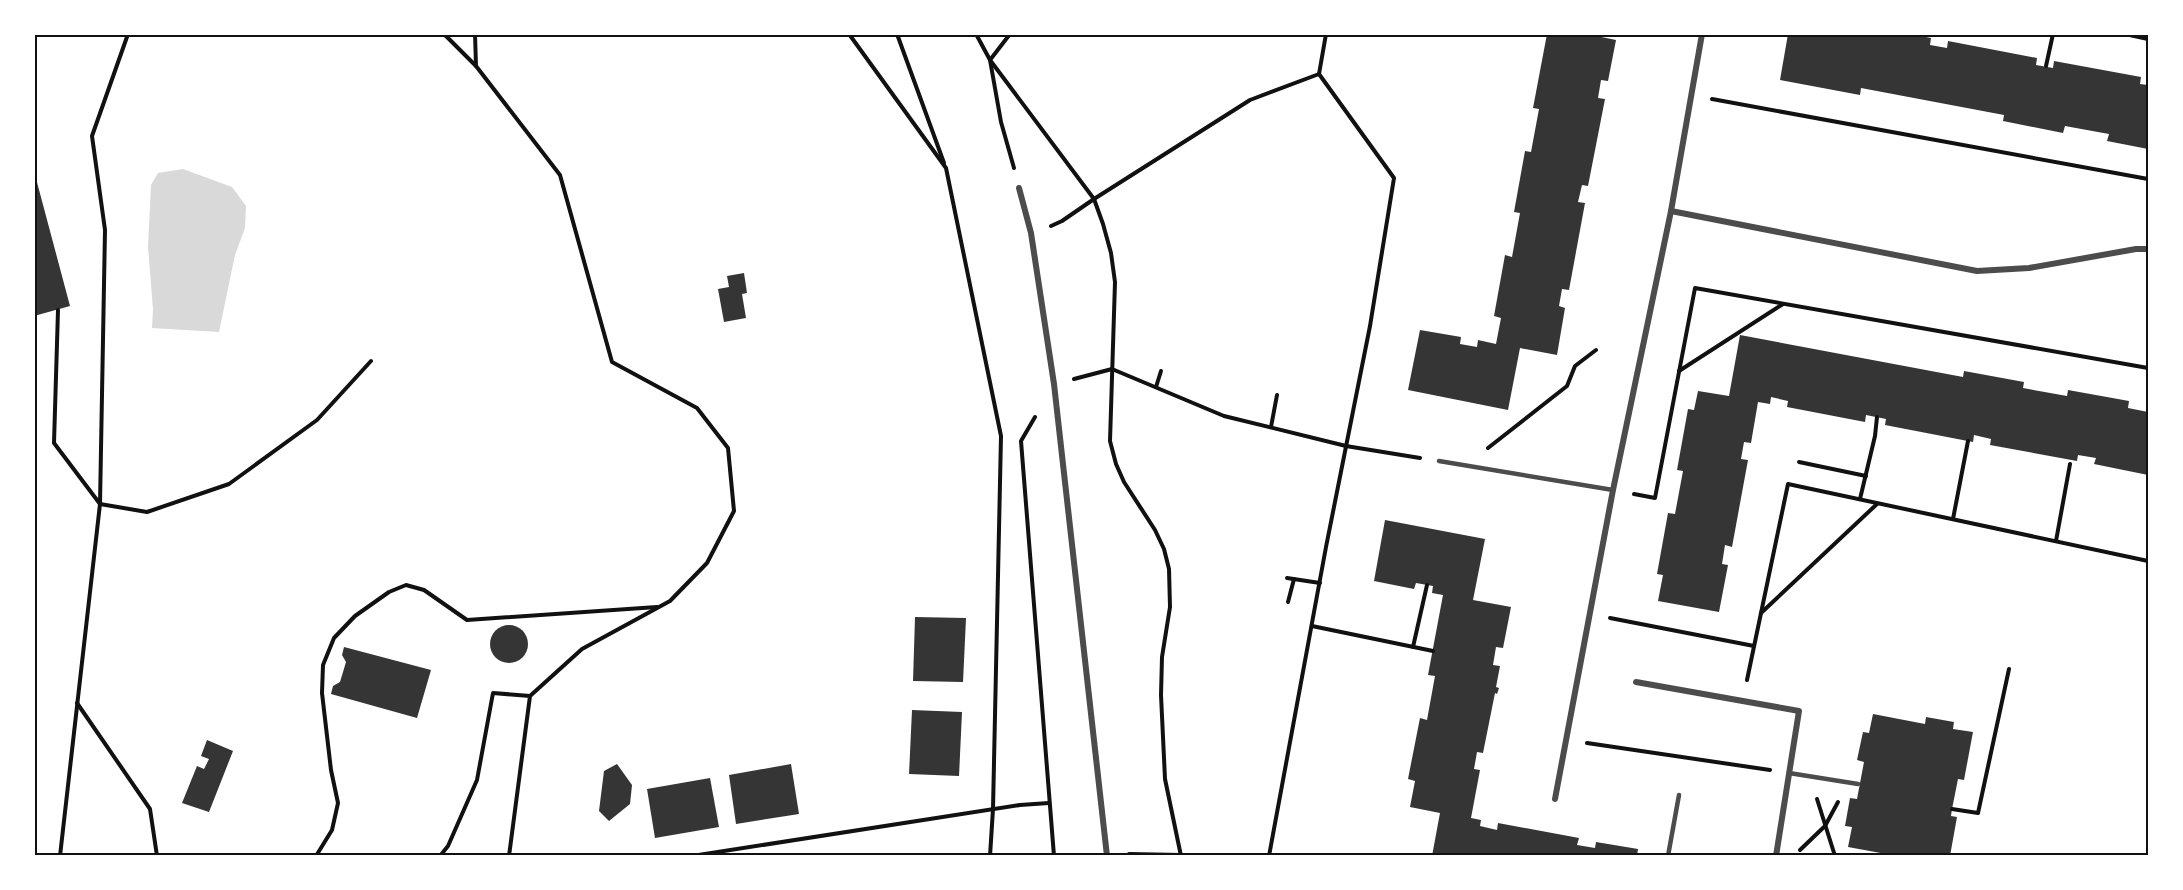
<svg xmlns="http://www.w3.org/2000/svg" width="2183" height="890" font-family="'Space Grotesk',sans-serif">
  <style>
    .water { fill: #d9d9d9 }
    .building { fill: #353535 }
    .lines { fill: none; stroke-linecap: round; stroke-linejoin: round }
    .path { stroke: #111; stroke-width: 4 }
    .service { stroke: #4c4c4c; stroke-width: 4.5 }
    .minor { stroke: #4c4c4c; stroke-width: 6 }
    .neatline { fill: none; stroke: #111; stroke-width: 2 }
  </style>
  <rect width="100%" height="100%" fill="#fff"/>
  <path class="water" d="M183,169l49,18 14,19 -1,22 -10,27 -16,77 -67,-4 1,-19 -5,-62 3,-62 7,-12z"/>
  <g class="building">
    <path d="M1547,34h40l29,6 -8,41 -7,-1 -3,18 7,1 -17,87 -6,-1 -4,17 7,1 -16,87 -7,-1 -3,17 6,2 -8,47 -37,-7 -12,62 -100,-20 12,-60 41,7 -1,7 17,3 1,-7 18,4 5,-26 -7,-2 11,-61 7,2 8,-44 -6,-1 11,-61 6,1 8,-43 -6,-1z"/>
    <path d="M1788,34h123l20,4 -1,7 17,3 1,-7 89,17 -1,7 17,3 1,-7 87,16 -1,7 8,1v64l-41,-8 2,-7 -44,-8 -2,7 -60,-12 1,-6 -143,-27 -1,7 -80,-15z"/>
    <path d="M34,171l36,135 -36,10z"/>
    <path d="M744,273l3,20 -5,1 4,24 -22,4 -6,-33 11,-2 -2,-11z"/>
    <path d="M1740,335l223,42 1,-6 60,11 -1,6 44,8 1,-6 61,11 -1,7 20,4v63l-54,-11 2,-6 -18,-3 -1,6 -87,-16 1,-6 -17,-4 -1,7 -88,-17 1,-6 -20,-4 -1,7 -78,-15 1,-6 -17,-4 -1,7 -12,-2 -7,41 -7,-1 -3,17 7,1 -16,87 -7,-2 -3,19 6,1 -9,47 -61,-11 5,-26 -6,-1 11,-61 7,1 8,-43 -6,-1 11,-61 6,1 4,-19 31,5z"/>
    <path d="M1385,520l100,19 -12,61 38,7 -8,41 -7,-1 -3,18 7,1 -4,21 3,1 -2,6 -2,-1 -12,60 -6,-1 -3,17 6,1 -9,48 10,2 -1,6 17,4 1,-7 81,15 -2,7 18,3 1,-6 42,7 -1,7h-205l8,-43 -30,-6 5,-26 -7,-2 12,-61 7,2 8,-44 -7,-1 15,-80 -11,-2 1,-7 -17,-3 -2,6 -40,-8z"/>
    <path d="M915,617l51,1 -3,64 -50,-1z"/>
    <circle cx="509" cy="644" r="19"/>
    <path d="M344,647l87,23 -14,48 -86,-24 2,-8 7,-4 6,-20 -4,-7z"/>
    <path d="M912,710l50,2 -3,64 -50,-2z"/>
    <path d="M1873,714l52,10 1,-7 28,5 -1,7 20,3 -9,48 -6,-1 -6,30 -1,7 6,1 -7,39h-53l-49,-9 4,-20 -7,-1 5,-28 7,1 7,-37 -7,-2 6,-28 6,1z"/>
    <path d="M207,740l26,11 -24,61 -27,-9 15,-37 7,3 5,-10 -8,-3z"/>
    <path d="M617,764l15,21 -2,19 -21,17 -10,-10 5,-40z"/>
    <path d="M791,764l8,50 -63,10 -7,-49z"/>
    <path d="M710,778l9,49 -64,11 -8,-49z"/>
  </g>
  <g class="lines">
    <g class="path">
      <path d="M444,34l32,32 84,109 52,187 85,46 31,40 6,63 -27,52 -37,38 -88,48 -52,47"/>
      <path d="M475,34l1,32"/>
      <path d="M849,34l97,134 55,268 -8,373 -3,47"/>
      <path d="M897,34l47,129"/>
      <path d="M976,34l14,26 11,62 13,46"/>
      <path d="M1010,34l-20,26 104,139 9,25 8,29 4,29 -5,159 6,23 8,18 31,48 9,19 5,20 1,38 -8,50 -1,38 4,84 16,77"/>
      <path d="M2125,34l23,5"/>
      <path d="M2046,66l7,-32"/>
      <path d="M1712,99l436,80"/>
      <path d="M1051,226l11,-5 32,-22 156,-99 69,-26"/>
      <path d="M58,310l-4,133 46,61 47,8 82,-28 88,-64 54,-59"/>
      <path d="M1679,371l104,-67"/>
      <path d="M1074,379l38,-10 112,47 122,30 74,12"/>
      <path d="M1156,387l5,-16"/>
      <path d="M1035,417l-14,24 33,415"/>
      <path d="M1271,427l6,-32"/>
      <path d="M1488,448l79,-62 8,-20 21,-16"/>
      <path d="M1799,462l67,14"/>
      <path d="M1634,494l21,4 40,-210 453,80"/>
      <path d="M1860,499l15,-63 2,-19"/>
      <path d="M1953,519l15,-78"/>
      <path d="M2056,541l14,-77"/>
      <path d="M1287,578l33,5"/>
      <path d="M1288,602l6,-23"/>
      <path d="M1761,613l116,-109"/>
      <path d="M1610,618l144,28"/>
      <path d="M1312,626l121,25"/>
      <path d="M1413,647l14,-62"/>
      <path d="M1747,680l41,-196 360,77"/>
      <path d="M77,703l73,106 7,47"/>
      <path d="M1587,743l183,27"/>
      <path d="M1817,799l18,57"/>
      <path d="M1952,809l26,4 31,-144"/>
      <path d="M1800,850l25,-24 13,-24"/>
      <path d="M1129,854l52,1"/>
      <path d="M60,856l40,-352 5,-274 -13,-94 36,-102"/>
      <path d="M316,856l16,-26 6,-27 -7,-33 -9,-77 1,-28 11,-27 21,-22 34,-24 17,-7 18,5 43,30 190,-13"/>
      <path d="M440,856l8,-10 29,-66 16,-87 37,3 -21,160"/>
      <path d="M692,856l328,-51 29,-2"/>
      <path d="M1269,856l57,-309 44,-221 24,-148 -75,-104 7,-40"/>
    </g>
    <g class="service">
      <path d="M1439,461l174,29"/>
      <path d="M1789,773l69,11"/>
      <path d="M1668,856l11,-61"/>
    </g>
    <g class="minor">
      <path d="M1019,188l12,45 23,151 53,472"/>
      <path d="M1671,211l306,60 52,-3 107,-19h12"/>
      <path d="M1636,682l163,29 -23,145"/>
      <path d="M1555,799l58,-309 58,-279 31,-177"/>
    </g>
  </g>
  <rect width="2183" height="890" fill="none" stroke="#ffffff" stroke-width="72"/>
  <rect x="36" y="36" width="2111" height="818" class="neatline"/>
</svg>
